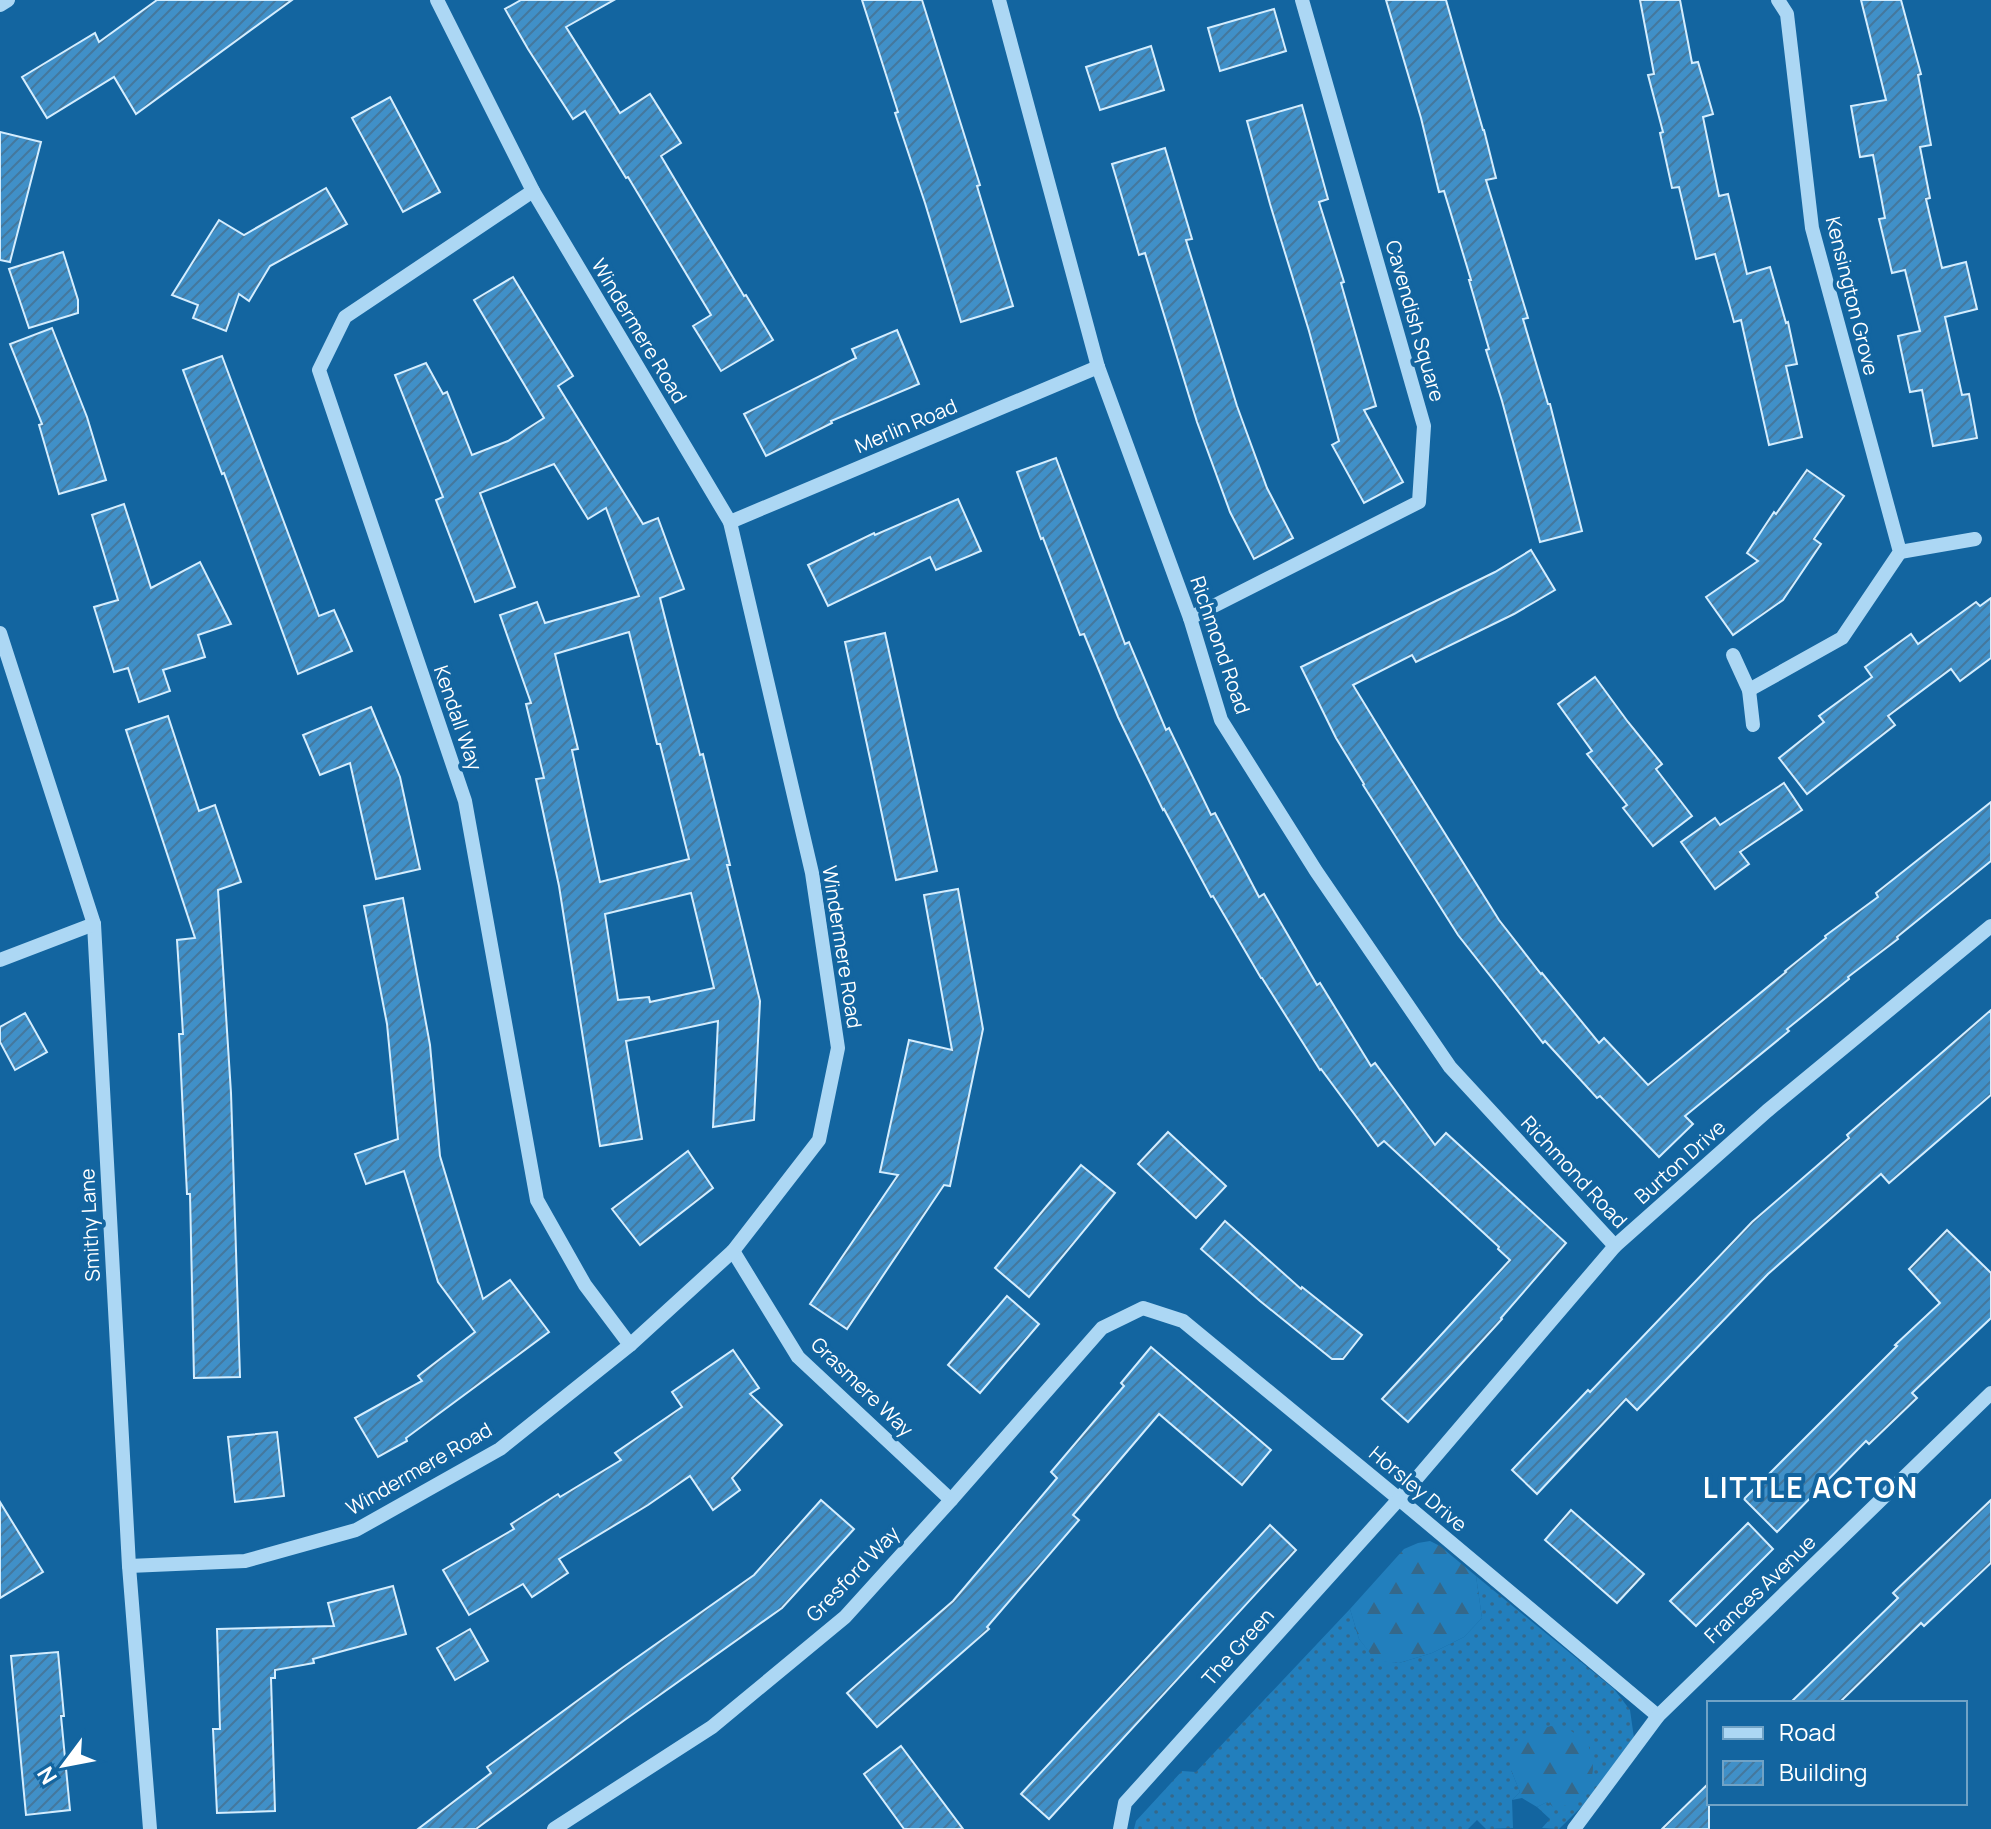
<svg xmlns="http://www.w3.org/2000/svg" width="1991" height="1829" font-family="Manrope,sans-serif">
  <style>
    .grass { fill: url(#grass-dots) }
    .forest { fill: url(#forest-firs) }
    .building { fill: url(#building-hatch); stroke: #d4edfe; stroke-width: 2; fill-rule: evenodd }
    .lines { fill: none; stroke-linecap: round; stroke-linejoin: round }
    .minor { stroke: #acd7f4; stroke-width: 14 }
    .labels { text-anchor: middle; stroke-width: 8; stroke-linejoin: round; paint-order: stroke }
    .street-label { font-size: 20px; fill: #fff; stroke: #1365a0 }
    .district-label { font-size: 28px; font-weight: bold; letter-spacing: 2px; fill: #fff; stroke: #1365a0 }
  </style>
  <defs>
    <pattern id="grass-dots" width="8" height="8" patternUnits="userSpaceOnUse" patternTransform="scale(2)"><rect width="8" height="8" fill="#227fbd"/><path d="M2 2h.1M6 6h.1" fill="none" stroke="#35688a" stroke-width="1.8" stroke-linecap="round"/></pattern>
    <pattern id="forest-firs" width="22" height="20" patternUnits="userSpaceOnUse" patternTransform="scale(2)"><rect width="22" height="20" fill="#227fbd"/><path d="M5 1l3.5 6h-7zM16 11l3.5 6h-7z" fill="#35688a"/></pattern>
    <pattern id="building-hatch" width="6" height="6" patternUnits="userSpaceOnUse" patternTransform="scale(2)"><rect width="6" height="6" fill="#4090c8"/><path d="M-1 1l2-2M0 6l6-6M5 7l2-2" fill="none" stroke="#44789d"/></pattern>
  </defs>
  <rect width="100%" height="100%" fill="#1365a0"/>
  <path class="grass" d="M1476,1576l138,113 16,21 4,28 -4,21 -71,70 -17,-1 8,-9 -13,-12 10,-5 -36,-32 9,22 -8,8 1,28 -27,1 -9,-9 -9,9h-334l2,-8 46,-50 14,1 154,-163 9,30 17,21 23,3 33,-10 32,-16 18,-19z"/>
  <g class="forest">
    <path d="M1430,1541l10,5 36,30 6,42 -18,19 -32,16 -33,10 -23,-2 -17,-22 -9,-30 54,-60 14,-6z"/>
    <path d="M1551,1726l20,5 17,11c1,8 5,18 5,26 -1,22 -18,35 -37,41l-9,-7 -10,5 -15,-9 -10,2 8,-8 -9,-22 1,-26 19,-12z"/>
  </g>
  <g class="building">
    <path d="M157,0h135l-156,114 -22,-37 -67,41 -25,-41 73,-44 4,9z"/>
    <path d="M521,0h93l-48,27 54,86 30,-19 31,49 -20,13 83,140 2,-1 27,45 -52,31 -28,-45 18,-11 -83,-138 -2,1 -41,-67 -12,8 -45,-70 -23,-40z"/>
    <path d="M862,0h60l58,185 -3,1 36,120 -52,16 -36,-119 -30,-90 3,-1z"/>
    <path d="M1386,0h60l37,130h1l12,48 -10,2 42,138 -5,1 25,85h2l32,127 -42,11 -38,-141 -16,-51 3,-1 -20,-69h2l-27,-89 -5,1 -18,-74z"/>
    <path d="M1640,0h40l12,63 6,-1 15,52 -10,3 16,79 9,-2 19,80 23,-7 16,56 2,-1 9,42 -11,2 16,71 -33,8 -28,-125 -7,2 -19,-68 -19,5 -17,-72 -7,1 -12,-55 3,-1 -15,-57 6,-1z"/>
    <path d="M1861,0h40l20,74 -3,1 13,70 -11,2 10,51 -4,1 16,69 24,-6 11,47 -32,8 17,78 7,-1 8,44 -44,8 -11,-56 -12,2 -12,-56 22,-5 -15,-61 -13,3 -13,-54 6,-1 -12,-63 -13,2 -9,-51 35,-6z"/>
    <path d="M1274,9l12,42 -66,20 -12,-43z"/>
    <path d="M1151,46l13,44 -64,20 -14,-43z"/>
    <path d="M390,97l50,95 -37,20 -51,-94z"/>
    <path d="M1302,105l26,94 -9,3 25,80 -3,1 35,123 -12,4 39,72 -39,21 -32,-58 7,-4 -30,-110 -39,-127 -23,-83z"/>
    <path d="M0,132l41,10 -31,120 -10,-2z"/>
    <path d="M1165,148l27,91 -6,1 51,166 30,82 26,50 -39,21 -24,-47 -33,-90 -52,-169 -6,2 -27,-91z"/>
    <path d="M326,188l21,36 -77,42 -21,35 -10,-7 -13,37 -33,-13 5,-13 -26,-10 47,-75 25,15z"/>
    <path d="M63,252l15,48v13l-49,15 -20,-59z"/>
    <path d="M513,277l60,99 -15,10 85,138 15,-6 26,71 -24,9 40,157 3,-1 27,111h-3l33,136 -6,119 -41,7 5,-106 -92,20 16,98 -42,7 -41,-260 -23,-107 8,-1 -18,-74 5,-1 -31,-88 37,-13 8,21 94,-27 -33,-88 -18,11 -34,-55 -74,29 35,94 -40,15 -39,-102 7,-3 -48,-122 31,-12 17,31 4,-2 25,63 36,-14 36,-23 -70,-118zM629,632l28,112h3l29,115 -89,23 -28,-132 6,-1 -23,-95zM691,893l23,95 -64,14 -1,-5 -31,3 -13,-86z"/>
    <path d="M52,328l35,89 19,63 -47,14 -20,-69 3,-1 -32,-80z"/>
    <path d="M897,330l22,54 -88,37 1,2 -66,33 -22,-42 112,-56 -4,-9z"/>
    <path d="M222,356l97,260 15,-6 18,41 -54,23 -74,-201 -2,1 -39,-104z"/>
    <path d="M1056,458l69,186 4,-2 37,88 3,-2 42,87 4,-2 44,84 5,-3 53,91 3,-2 51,83 4,-3 60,82 11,-12 120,110 -65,75 1,1 -94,103 -26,-23 128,-139 -12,-11 1,-2 -115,-106 -6,5 -57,-77 -1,1 -58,-92h-1l-48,-82 -2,1 -47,-88 -1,1 -45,-93 -34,-83 -4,1 -37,-97 -2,1 -24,-67z"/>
    <path d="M1807,470l37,26 -30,43 7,5 -38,56 -50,35 -27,-38 52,-36 -11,-8 27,-41 2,2z"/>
    <path d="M958,499l23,52 -45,19 -6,-13 -102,49 -20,-41 66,-32 1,2z"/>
    <path d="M124,504l27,84 49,-26 31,62 -33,11 7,22 -42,13 7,21 -31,11 -11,-34 -14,4 -20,-65 24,-7 -26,-85z"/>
    <path d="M1531,550l24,40 -41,24 -98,48 -4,-7 -59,30 41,67 105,168 42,54 1,-1 57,70 5,-5 44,47 138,-113 -1,-1 41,-33 -1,-2 53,-39 -2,-4 115,-91v59l-94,76 1,2 -50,38 1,2 -62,50 2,2 -104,85 8,8 -34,33 -59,-61 -3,2 -52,-57 -2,2 -85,-108 -95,-150 1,-1 -28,-46 -35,-71 194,-95z"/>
    <path d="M1991,598v60l-31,23 -9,-12 -63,47 7,9 -88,69 -28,-36 45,-36 -5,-6 53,-39 -7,-10 46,-33 7,10 58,-42 4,4z"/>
    <path d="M885,633l52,238 -41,9 -51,-238z"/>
    <path d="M1595,677l33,45 34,42 -6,5 36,47 -39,30 -30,-38 4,-3 -40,-51 5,-3 -34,-47z"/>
    <path d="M371,707l29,70 20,92 -44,10 -26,-116 -30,12 -17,-40z"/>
    <path d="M168,716l31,95 16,-6 26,77 -23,8 13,203 9,284 -46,1 -4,-184h-3l-8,-160h4l-6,-94 18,-2 -69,-208z"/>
    <path d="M1784,783l18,27 -62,42 9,12 -34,25 -34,-47 34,-24 5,7z"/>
    <path d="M958,889l25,140 -33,157 -6,-1 -97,144 -37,-25 88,-129 -18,-3 29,-132 43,10 -28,-155z"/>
    <path d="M403,898l27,147 10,111 43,143 27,-19 39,52 -143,106 1,3 -29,16 -23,-39 67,-37 -4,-5 57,-44 -37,-50 -34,-111 -38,13 -11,-30 43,-15 -11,-115 -23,-118z"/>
    <path d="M1991,1010v85l-102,88 -8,-9 -113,100 -131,136 -11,-11 -89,95 -25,-24 76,-80 2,2 162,-170 97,-84 -2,-3z"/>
    <path d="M25,1013l22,39 -32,18 -15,-28v-15z"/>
    <path d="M1168,1132l58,54 -30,32 -58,-54z"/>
    <path d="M688,1151l25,37 -73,57 -28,-36z"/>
    <path d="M1081,1165l34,28 -86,104 -34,-29z"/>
    <path d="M1225,1221l76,68 1,-2 60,48 -19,24h-11l-72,-58 -59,-52z"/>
    <path d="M1947,1230l44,43v45l-79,75 5,5 -48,46 -3,-3 -89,91 -33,-33 153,-153 -2,-1 45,-42 -31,-34z"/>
    <path d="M1007,1296l32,28 -59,69 -32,-28z"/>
    <path d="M1151,1347l120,103 -29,35 -83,-71 -86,101 6,5 -92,107 2,2 -112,98 -30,-34 106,-92 104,-123 -6,-6 73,-86 -3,-3z"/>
    <path d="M733,1350l26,38 -9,6 32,31 -50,53 8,12 -27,20 -23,-34 -42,29 -89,54 9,14 -36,24 -9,-13 -54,31 -26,-45 71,-41 -3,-5 47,-30 2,3 61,-37 -6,-7 67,-46 -10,-15z"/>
    <path d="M277,1432l7,64 -49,6 -7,-65z"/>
    <path d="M821,1500l33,29 -72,79 -156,111 -150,110h-58l73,-56 -4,-6 135,-99 132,-93z"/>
    <path d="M1991,1500v63l-67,63 -3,-3 -82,80h-49l108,-105 -5,-5z"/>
    <path d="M0,1502l43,70 -43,26z"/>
    <path d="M1571,1510l73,64 -27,29 -72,-63z"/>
    <path d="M1748,1523l25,26 -77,77 -26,-25z"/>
    <path d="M1270,1525l26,25 -247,269 -28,-25z"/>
    <path d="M393,1586l13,48 -93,25 1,4 -39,7v8h-4l4,133 -58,2 -4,-84h7l-3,-100 117,-3 -6,-23z"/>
    <path d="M470,1629l18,32 -33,19 -18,-32z"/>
    <path d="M58,1652l6,64h-3l9,94 -44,5 -15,-159z"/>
    <path d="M901,1746l62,83h-59l-40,-55z"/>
    <path d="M1709,1783v46h-47z"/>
  </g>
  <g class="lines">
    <g class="minor">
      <path d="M999,0l99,367 92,251 31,102 95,151 134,196 165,179"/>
      <path d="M0,5l8,-5"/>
      <path d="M533,191l-188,126 -26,53 146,431 72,399 48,85 45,60"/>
      <path d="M730,522l368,-155"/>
      <path d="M1900,552l75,-13"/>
      <path d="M1190,618l229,-116 5,-76 -122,-426"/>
      <path d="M0,633l94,291 35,642 21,263"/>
      <path d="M1733,655l16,35 4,35"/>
      <path d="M1749,690l93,-52 58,-86 -88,-324 -25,-214 -9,-14"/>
      <path d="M0,960l94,-36"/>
      <path d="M733,1251l65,106 153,143"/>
      <path d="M129,1566l116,-5 111,-31 144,-81 130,-104 103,-94 86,-111 19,-92 -26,-175 -82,-351 -197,-331 -96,-191"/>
      <path d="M554,1829l158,-102 133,-110 106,-117 151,-172 41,-20 40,13 216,178 259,217"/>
      <path d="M1120,1829l5,-26 274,-304 216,-253 152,-135 224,-185"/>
      <path d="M1574,1829l84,-113 333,-323"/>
    </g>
  </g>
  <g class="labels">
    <g class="street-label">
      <text transform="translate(1852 296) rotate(76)" y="7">Kensington Grove</text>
      <text transform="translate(1415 321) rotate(74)" y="7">Cavendish Square</text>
      <text transform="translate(639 331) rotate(59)" y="7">Windermere Road</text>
      <text transform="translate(906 426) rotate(-23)" y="7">Merlin Road</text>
      <text transform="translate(1220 645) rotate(71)" y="7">Richmond Road</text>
      <text transform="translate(458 718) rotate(71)" y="7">Kendall Way</text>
      <text transform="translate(842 947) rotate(81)" y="7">Windermere Road</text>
      <text transform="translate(1680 1162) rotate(-42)" y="7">Burton Drive</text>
      <text transform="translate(1574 1172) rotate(47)" y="7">Richmond Road</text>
      <text transform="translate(90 1225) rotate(-93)" y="7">Smithy Lane</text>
      <text transform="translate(862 1387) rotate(44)" y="7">Grasmere Way</text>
      <text transform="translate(419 1469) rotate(-30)" y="7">Windermere Road</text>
      <text transform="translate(1418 1489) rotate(40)" y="7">Horsley Drive</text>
      <text transform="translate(853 1574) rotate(-46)" y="7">Gresford Way</text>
      <text transform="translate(1760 1589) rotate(-44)" y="7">Frances Avenue</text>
      <text transform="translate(1238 1647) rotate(-48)" y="7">The Green</text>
    </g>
    <g class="district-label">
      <text x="1811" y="1498">LITTLE ACTON</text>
    </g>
  </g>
  <rect x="1707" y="1701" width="260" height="104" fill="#1365a0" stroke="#71a3c6" stroke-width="2"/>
  <rect x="1723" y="1727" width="40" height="12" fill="#acd7f4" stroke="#71a3c6" stroke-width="2"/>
  <text x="1779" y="1741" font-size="24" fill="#ffffff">Road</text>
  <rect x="1723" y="1761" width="40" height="24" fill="url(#building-hatch)" stroke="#71a3c6" stroke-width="2"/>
  <text x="1779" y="1781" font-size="24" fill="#ffffff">Building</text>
  <g transform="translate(64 1765) rotate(238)" stroke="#1365a0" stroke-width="6" paint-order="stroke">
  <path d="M0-6L14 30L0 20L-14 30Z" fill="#ffffff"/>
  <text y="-12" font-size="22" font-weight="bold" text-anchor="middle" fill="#ffffff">N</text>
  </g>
</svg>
